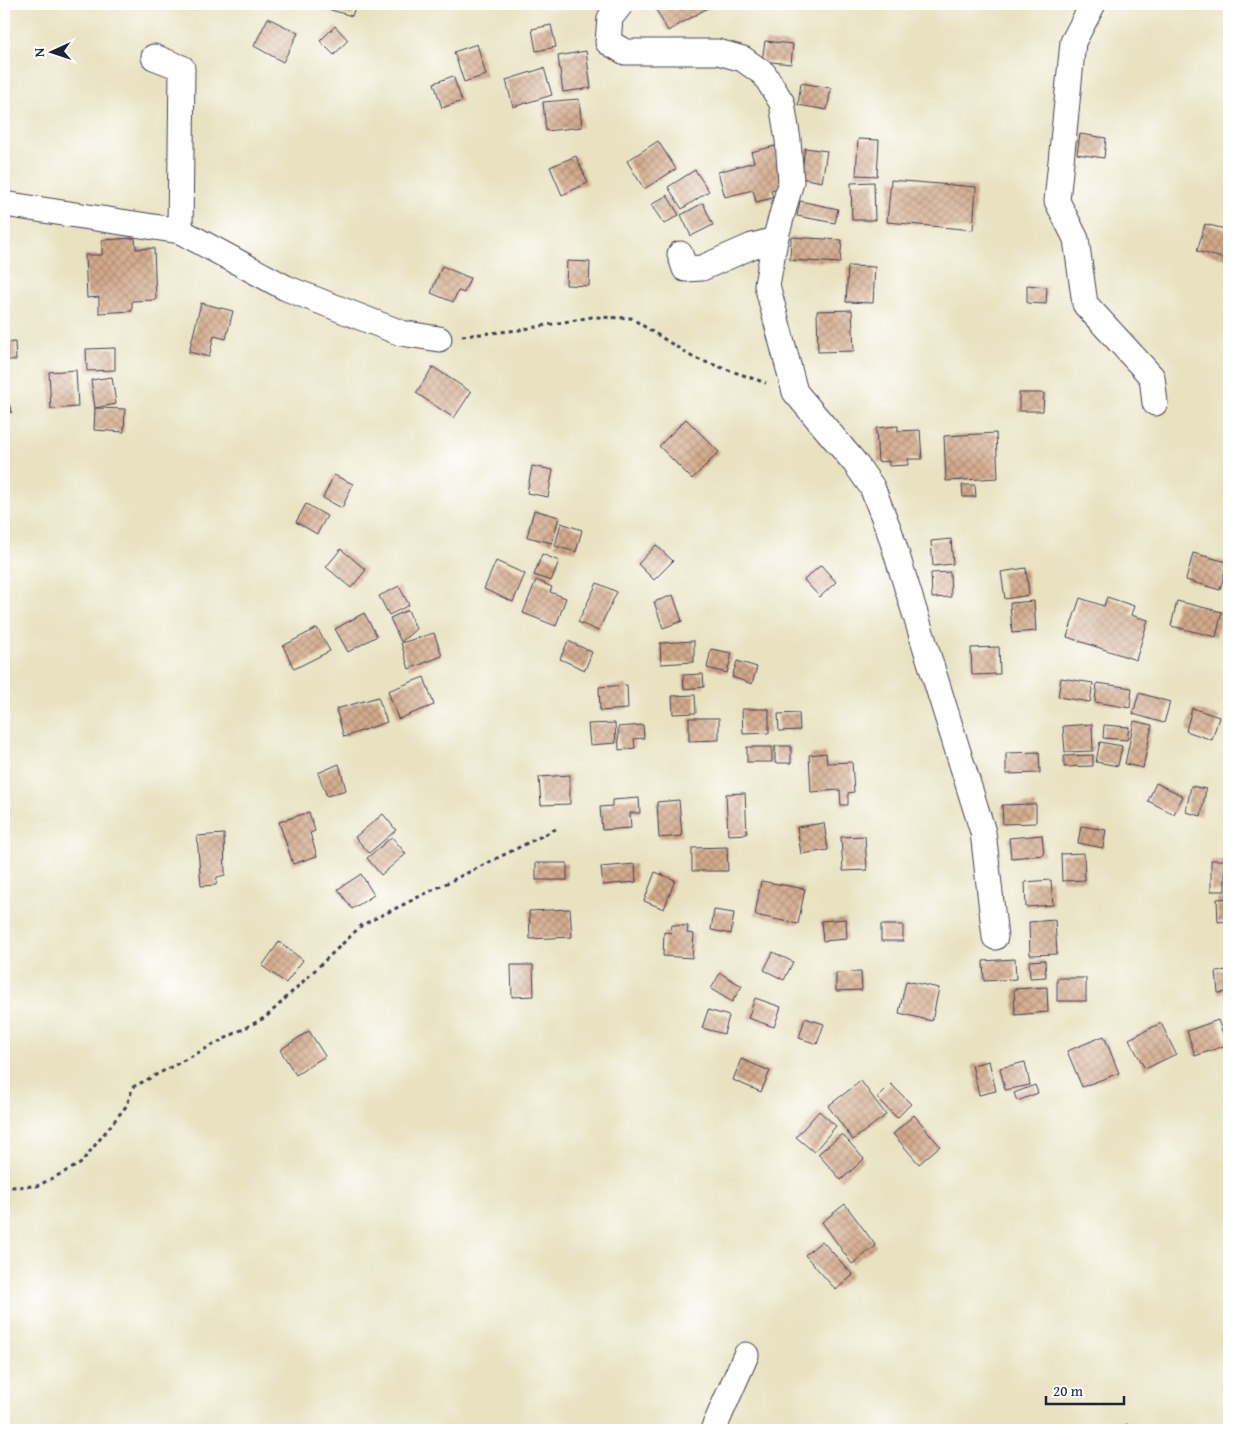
<svg xmlns="http://www.w3.org/2000/svg" width="1233" height="1434" font-family="'Gentium Book Plus',serif">
  <style>
    .building { fill: url(#building-cross-hatch) }
    .lines { fill: none; stroke-linecap: round; stroke-linejoin: round }
    .street-casing { stroke: #403f4f; stroke-width: 27 }
    .path { stroke: #403f4f; stroke-width: 3; stroke-dasharray: 4 4; stroke-linecap: butt }
    .street { stroke: #fff; stroke-width: 25 }
  </style>
  <defs>
    <pattern id="building-cross-hatch" width="8" height="8" patternUnits="userSpaceOnUse" patternTransform="scale(1.25)"><rect width="8" height="8" fill="#d3aa8b"/><path d="M0 0l8 8M0 8l8-8" fill="none" stroke="#ab8a73"/></pattern>
  </defs>
  <rect width="100%" height="100%" fill="#fff"/>
  <filter id="ink" filterUnits="userSpaceOnUse"><feTurbulence type="fractalNoise" baseFrequency=".02" numOctaves="2"/><feDisplacementMap in="SourceGraphic" scale="10" xChannelSelector="R" yChannelSelector="G"/><feConvolveMatrix kernelMatrix="1 2 1 2 8 2 1 2 1" color-interpolation-filters="sRGB"/></filter>
  <filter id="wash" filterUnits="userSpaceOnUse"><feTurbulence type="fractalNoise" baseFrequency=".0096" numOctaves="4" result="noise"/><feDisplacementMap in="SourceGraphic" scale="20" xChannelSelector="R" yChannelSelector="G"/><feGaussianBlur stdDeviation="1.12" result="paint"/><feColorMatrix in="noise" values="0 0 0 0 0 0 0 0 0 0 0 0 0 0 0 0 0 1.4 0 .05"/><feComposite in="paint" operator="in"/></filter>
  <g filter="url(#wash)">
    <rect width="100%" height="100%" fill="#e8e2c1"/>
    <g id="blocks">
      <g class="building">
        <path d="M310,4h46l-4,12z"/>
        <path d="M653,4h57l1,2 -43,25z"/>
        <path d="M268,18l30,15 -15,29 -29,-16z"/>
        <path d="M551,25l5,22 -20,4 -4,-22z"/>
        <path d="M335,26l13,14 -14,15 -14,-14z"/>
        <path d="M765,41l28,3 -2,20 -29,-3z"/>
        <path d="M477,44l9,31 -22,7 -10,-30z"/>
        <path d="M586,51l5,37 -28,4 -5,-36z"/>
        <path d="M544,68l8,27 -39,12 -7,-27z"/>
        <path d="M453,76l9,25 -20,7 -8,-25z"/>
        <path d="M801,83l30,5 -4,22 -29,-5z"/>
        <path d="M579,99l3,28 -36,4 -3,-29z"/>
        <path d="M1080,134l26,4 -2,20 -27,-4z"/>
        <path d="M858,139l21,1 -2,36 -21,-1z"/>
        <path d="M658,141l18,28 -32,20 -17,-28z"/>
        <path d="M775,146l10,41 -14,3 2,8 -17,4 -3,-12 -28,7 -7,-25 36,-10 -3,-10z"/>
        <path d="M805,148l22,3 -5,31 -21,-4z"/>
        <path d="M576,156l12,27 -26,12 -12,-28z"/>
        <path d="M695,170l14,21 -27,18 -14,-22z"/>
        <path d="M891,180l85,7 -3,43 -86,-8z"/>
        <path d="M874,182l1,38h-23l-1,-37z"/>
        <path d="M667,195l12,20 -15,9 -13,-19z"/>
        <path d="M800,201l38,8 -3,14 -38,-7z"/>
        <path d="M703,203l10,22 -22,11 -10,-21z"/>
        <path d="M1205,224l24,6v30l-32,-9z"/>
        <path d="M791,237l51,3 -2,23 -50,-3z"/>
        <path d="M135,238l1,11 18,-1 2,52 -24,1v10l-33,2v-16l-12,1 -2,-43h17v-15z"/>
        <path d="M567,261l23,1 -1,24 -23,-1z"/>
        <path d="M442,266l28,12 -6,15 -6,-2 -5,11 -22,-9z"/>
        <path d="M848,266l27,1 -2,36 -27,-1z"/>
        <path d="M1027,285l20,2 -1,17 -19,-1z"/>
        <path d="M201,303l32,8 -7,28 -12,-3 -5,21 -20,-5z"/>
        <path d="M852,310l2,41 -36,1 -1,-41z"/>
        <path d="M15,342l1,18h-12v-17z"/>
        <path d="M115,348v22l-28,1 -1,-22z"/>
        <path d="M433,367l38,25 -17,26 -38,-25z"/>
        <path d="M76,370l2,37 -27,2 -2,-37z"/>
        <path d="M112,377l4,27 -21,4 -4,-28z"/>
        <path d="M4,391l8,21 -8,3z"/>
        <path d="M1019,393h25l-1,18h-24z"/>
        <path d="M95,408l30,1 -1,23 -30,-2z"/>
        <path d="M686,419l33,33 -27,27 -33,-33z"/>
        <path d="M898,426v5l22,-1 2,29h-14v6l-19,1v-5l-11,1 -2,-34z"/>
        <path d="M996,433l2,45 -52,3 -2,-45z"/>
        <path d="M532,466l21,4 -5,27 -21,-4z"/>
        <path d="M334,475l19,9 -11,24 -19,-10z"/>
        <path d="M962,485h13l1,12h-13z"/>
        <path d="M306,504l21,12 -10,18 -21,-12z"/>
        <path d="M534,510l25,7 -7,26 -25,-6z"/>
        <path d="M561,523l21,7 -6,22 -21,-6z"/>
        <path d="M951,539l2,25 -20,2 -2,-25z"/>
        <path d="M656,545l17,16 -19,19 -16,-16z"/>
        <path d="M341,549l25,21 -15,18 -25,-21z"/>
        <path d="M1193,553l34,9 -7,28 -34,-10z"/>
        <path d="M542,554l17,7 -8,20 -17,-6z"/>
        <path d="M496,561l29,13 -12,28 -29,-13z"/>
        <path d="M821,565l15,17 -16,15 -16,-17z"/>
        <path d="M1026,568l3,27 -24,4 -4,-27z"/>
        <path d="M950,572l1,25 -19,1 -1,-25z"/>
        <path d="M536,580l16,7 -2,5 16,6 -10,28 -33,-13z"/>
        <path d="M597,583l20,9 -19,39 -20,-9z"/>
        <path d="M399,586l10,19 -20,10 -10,-19z"/>
        <path d="M673,595l9,26 -19,7 -9,-26z"/>
        <path d="M1107,597l27,9 -3,9 17,5 -12,40 -69,-23 13,-39 24,8z"/>
        <path d="M1034,601l2,30 -24,2 -2,-30z"/>
        <path d="M1177,601l45,11 -6,25 -45,-11z"/>
        <path d="M408,610l8,19 -15,13 -11,-24z"/>
        <path d="M364,613l13,23 -29,16 -13,-23z"/>
        <path d="M317,628l13,23 -36,18 -11,-23z"/>
        <path d="M434,633l8,23 -33,13 -8,-26z"/>
        <path d="M568,641l24,11 -7,18 -25,-11z"/>
        <path d="M694,641v21l-33,2 -1,-21z"/>
        <path d="M999,647l1,27 -28,1 -1,-27z"/>
        <path d="M711,649l21,4 -5,20 -20,-5z"/>
        <path d="M737,661l20,6 -5,17 -20,-7z"/>
        <path d="M703,674l1,13 -20,2 -1,-14z"/>
        <path d="M424,677l10,28 -36,14 -10,-28z"/>
        <path d="M1061,678l32,5 -3,19 -32,-5z"/>
        <path d="M1097,683l35,5 -2,20 -35,-6z"/>
        <path d="M627,685l1,24 -28,2 -1,-24z"/>
        <path d="M1139,693l31,9 -6,21 -31,-9z"/>
        <path d="M695,695l1,18 -23,1 -1,-18z"/>
        <path d="M378,697l9,25 -43,15 -8,-28z"/>
        <path d="M1192,708l27,9 -7,23 -26,-9z"/>
        <path d="M742,709h27v24l-26,1z"/>
        <path d="M799,713l1,17 -21,1 -1,-17z"/>
        <path d="M689,718h30v22l-30,1z"/>
        <path d="M1134,721l18,4 -9,43 -18,-4z"/>
        <path d="M615,723l1,20 -26,2 -2,-21z"/>
        <path d="M1092,724l1,27 -28,1 -2,-26z"/>
        <path d="M643,725l1,13 -10,1 1,9 -16,2 -1,-23z"/>
        <path d="M1104,725l25,2 -2,13 -24,-2z"/>
        <path d="M1100,742l22,4 -4,20 -22,-4z"/>
        <rect x="775" y="746" width="16" height="17"/>
        <rect x="747" y="747" width="25" height="15"/>
        <path d="M1039,752l1,21 -34,1v-21z"/>
        <path d="M826,753l1,10 25,-1 2,30 -6,1v12h-7l-1,-15 -29,2 -2,-37z"/>
        <path d="M1093,755v11l-29,1v-11z"/>
        <path d="M339,764l7,26 -19,6 -9,-23z"/>
        <path d="M570,775v29l-29,1 -2,-28z"/>
        <path d="M1156,783l27,13 -9,18 -26,-13z"/>
        <path d="M1191,786l15,3 -5,27 -15,-4z"/>
        <path d="M745,793l2,41 -19,1 -2,-41z"/>
        <path d="M639,798l1,15h-10l1,15 -29,2 -2,-23 12,-1v-6z"/>
        <path d="M679,800l3,36 -23,2 -2,-36z"/>
        <path d="M1036,804v19l-33,1 -1,-19z"/>
        <path d="M309,812l6,19 -5,2 7,23 -24,8 -14,-42z"/>
        <path d="M383,814l13,16 -27,23 -14,-16z"/>
        <path d="M824,823l4,27 -27,4 -4,-27z"/>
        <path d="M1081,826l25,4 -3,18 -25,-5z"/>
        <path d="M224,834l1,41 -8,2 -1,8 -15,1 -4,-50z"/>
        <path d="M1042,835l2,20 -33,3 -2,-20z"/>
        <path d="M865,836l2,34 -24,1 -2,-34z"/>
        <path d="M392,837l14,17 -25,21 -14,-17z"/>
        <path d="M727,847l1,24h-36v-23z"/>
        <path d="M1084,853l1,27 -23,1 -1,-27z"/>
        <rect x="1211" y="860" width="14" height="31"/>
        <rect x="536" y="863" width="31" height="17"/>
        <path d="M635,864l1,18 -33,3 -2,-18z"/>
        <path d="M655,872l20,8 -11,29 -20,-8z"/>
        <path d="M361,874l13,21 -22,14 -14,-20z"/>
        <path d="M1051,880l2,25 -27,2 -1,-25z"/>
        <path d="M761,881l44,8 -7,35 -43,-9z"/>
        <path d="M1229,898v23l-11,1 -1,-23z"/>
        <path d="M570,909l2,28 -42,2 -1,-28z"/>
        <path d="M714,910l20,3 -3,21 -20,-4z"/>
        <path d="M846,919l1,20 -24,2 -2,-20z"/>
        <path d="M1055,920l2,34 -27,1 -1,-33z"/>
        <path d="M672,925l16,1 -1,7 7,1 -2,24 -29,-2 1,-24 7,1z"/>
        <rect x="881" y="925" width="22" height="16"/>
        <path d="M279,942l24,18 -17,23 -24,-17z"/>
        <path d="M773,952l20,10 -9,18 -20,-10z"/>
        <path d="M1015,959l1,20 -32,2 -1,-20z"/>
        <path d="M1045,960l1,17 -16,1 -1,-17z"/>
        <path d="M511,965h22l1,31 -22,1z"/>
        <path d="M1229,970v22l-11,1 -2,-22z"/>
        <path d="M861,972l1,18 -26,1v-18z"/>
        <path d="M720,973l22,13 -10,16 -21,-13z"/>
        <rect x="1057" y="978" width="29" height="23"/>
        <path d="M906,981l33,7 -7,33 -33,-8z"/>
        <path d="M1047,987l1,25 -33,3 -1,-26z"/>
        <path d="M755,998l26,9 -7,20 -26,-9z"/>
        <path d="M708,1010l21,6 -5,18 -22,-6z"/>
        <path d="M805,1018l19,6 -7,20 -18,-6z"/>
        <path d="M1218,1020l9,25 -32,11 -8,-25z"/>
        <path d="M1161,1023l15,31 -31,15 -16,-30z"/>
        <path d="M309,1031l16,25 -29,19 -16,-25z"/>
        <path d="M1104,1036l15,37 -37,14 -15,-36z"/>
        <path d="M741,1059l29,12 -9,21 -28,-12z"/>
        <path d="M989,1061l7,30 -17,4 -7,-30z"/>
        <path d="M1025,1062l5,23 -25,5 -5,-22z"/>
        <path d="M861,1081l25,34 -33,25 -25,-34z"/>
        <path d="M891,1084l20,20 -14,14 -20,-20z"/>
        <path d="M1035,1085l3,8 -21,8 -3,-8z"/>
        <path d="M819,1111l17,15 -22,26 -18,-15z"/>
        <path d="M914,1115l26,31 -21,18 -26,-30z"/>
        <path d="M842,1134l22,25 -23,21 -23,-26z"/>
        <path d="M845,1204l31,42 -24,18 -30,-42z"/>
        <path d="M822,1241l31,34 -17,15 -31,-35z"/>
        <path d="M1126,1424l13,6h-16z"/>
      </g>
    </g>
  </g>
  <g filter="url(#ink)">
    <use href="#blocks" fill-opacity="0" stroke="#403f4f" stroke-width="1"/>
    <g class="lines">
      <g class="street-casing">
        <g id="street">
          <path d="M621,4l-11,14 -2,24 17,10h93l25,7 21,15 18,29 6,37 3,42 -16,58 -8,45 28,107 60,71 17,24 18,46 93,299 12,105"/>
          <path d="M1093,4l-20,38 -16,159 19,38 9,65 67,73 3,26"/>
          <path d="M154,57l28,11 -2,163"/>
          <path d="M4,204l176,27 106,57 115,45 38,6"/>
          <path d="M680,254l5,15 17,-1 50,-22 23,-6"/>
          <path d="M713,1430l33,-75"/>
        </g>
      </g>
      <g class="path">
        <path d="M462,336l57,-6 73,-13 39,1 63,40 72,25"/>
        <path d="M4,1190l7,-3 26,-1 43,-22 47,-59 6,-18 133,-70 96,-92 196,-97"/>
      </g>
      <use href="#street" class="street"/>
    </g>
  </g>
  <rect width="1233" height="1434" fill="none" stroke="#fff" stroke-width="20"/>
  <g transform="translate(52 52) rotate(267)" stroke="#ffffff" stroke-width="4" paint-order="stroke">
  <path d="M0-4L9 19L0 12L-9 19Z" fill="#22223b"/>
  <text y="-8" font-size="14" font-weight="bold" text-anchor="middle" fill="#22223b">N</text>
  </g>
  <path d="M1046 1396v8h78v-8" fill="none" stroke="#22223b" stroke-width="2.5"/>
  <text x="1053" y="1396" font-size="15" fill="#22223b" stroke="#ffffff" stroke-width="4" paint-order="stroke">20 m</text>
</svg>
